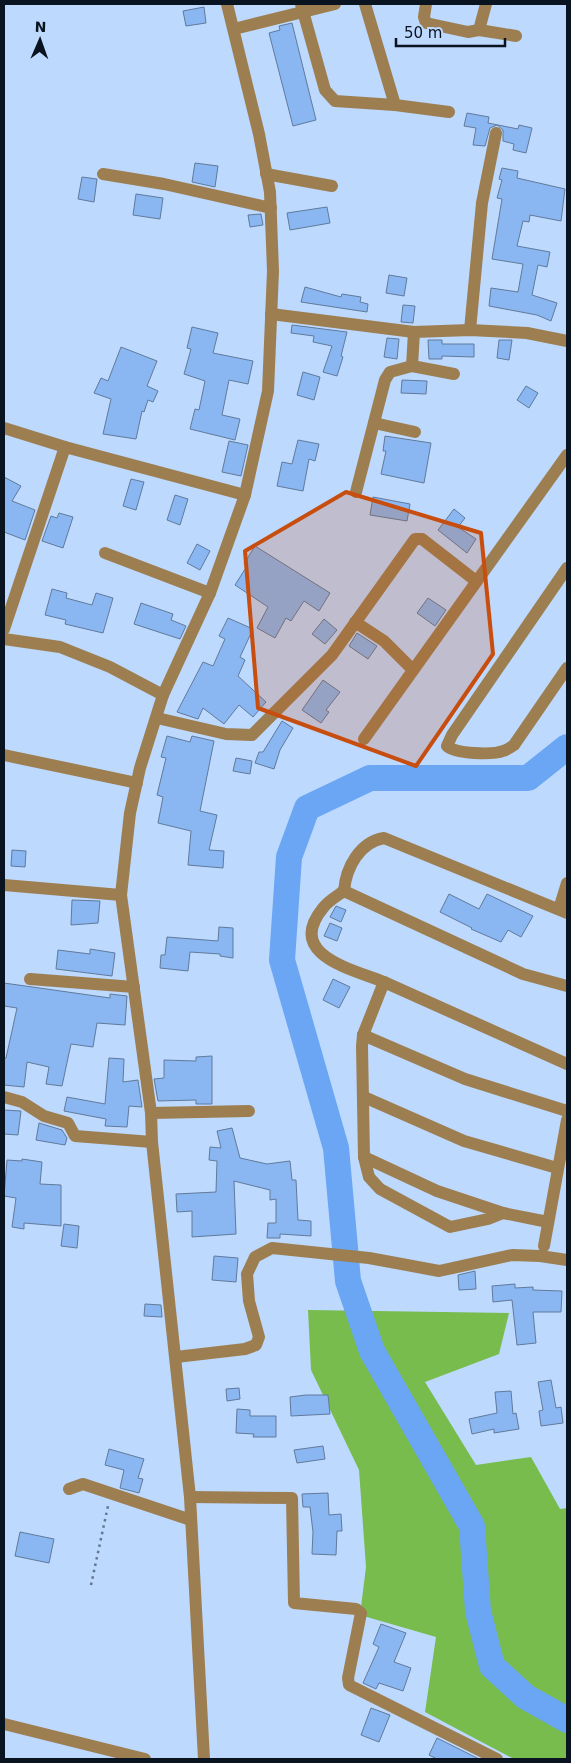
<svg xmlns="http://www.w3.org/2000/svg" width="571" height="1763" font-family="'DejaVu Sans',sans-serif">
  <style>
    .forest { fill: #77bc4c }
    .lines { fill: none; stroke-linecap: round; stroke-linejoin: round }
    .river { stroke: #6aa6f3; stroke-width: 26 }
    .building { fill: #8ab7f1; stroke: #607a9b }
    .path { stroke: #647790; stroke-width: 2.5; stroke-dasharray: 2.5 4; stroke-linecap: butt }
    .minor { stroke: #9d7e51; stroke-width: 12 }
    .marked { fill: #c74e0f; fill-opacity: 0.2; stroke: #c74e0f; stroke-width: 4; stroke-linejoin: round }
  </style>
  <rect width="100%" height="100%" fill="#bdd9fe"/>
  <path class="forest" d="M308,1310l201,3 -10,41 -74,28 51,83 55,-8 29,52 7,-1v251h-53l-89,-47 11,-75 -76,-22 6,-48 -7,-97 -48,-100z"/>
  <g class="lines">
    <path class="river" d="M567,747l-39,31h-158l-63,30 -18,49 -7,103 54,188 12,133 24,70 100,175 6,85 14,55 34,31 41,23"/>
  </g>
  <g class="building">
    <path d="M204,7l2,16 -20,3 -3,-15z"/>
    <path d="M292,23l24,97 -23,6 -24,-93 11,-3 -1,-4z"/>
    <path d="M467,113l22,4 -1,6 30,6 1,-4 13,3 -6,25 -13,-3 1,-6 -11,-3v-11l-6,-5 -7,3 -5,18 -12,-1 3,-17 -12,-2z"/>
    <path d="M195,163l23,3 -3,21 -23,-5z"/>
    <path d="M502,168l16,3 -1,7 48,11 -4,32 -31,-6 -1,7 -6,-1 -6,25 33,6 -3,15 -9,-2 -6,30 25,8 -6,18 -14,-6 -48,-9 2,-18 27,4 5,-28 -31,-5 10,-60 -5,-1 5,-18 -3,-1z"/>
    <path d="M82,177l15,2 -3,23 -16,-3z"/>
    <path d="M136,194l27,4 -3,21 -27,-4z"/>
    <path d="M327,207l3,16 -40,7 -3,-17z"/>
    <path d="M261,214l2,11 -13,2 -2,-12z"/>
    <path d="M389,275l18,3 -3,18 -18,-3z"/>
    <path d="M305,287l36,10 1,-3 19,3 -1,5 8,2 -1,8 -66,-10z"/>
    <path d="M403,305l12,1 -2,17 -12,-1z"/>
    <path d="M292,325l55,7 -6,24 2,1 -6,19 -14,-4 9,-26 -19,-4 1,-6 -23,-3z"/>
    <path d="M192,327l26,6 -5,20 40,8 -5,23 -19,-4 -7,35 18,4 -5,21 -45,-11 5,-20 4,1 6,-29 -21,-7 7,-25 -4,-1z"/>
    <path d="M387,338l12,1 -2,20 -13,-2z"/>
    <path d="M428,340h14v4h32v13l-32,-1v3h-13z"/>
    <path d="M499,340h13l-3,20 -12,-2z"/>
    <path d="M121,347l36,14 -10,25 11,5 -5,11 -5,-2 -4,12 -2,-1 -6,28 -33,-5 8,-35 -17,-6 7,-15 7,3z"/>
    <path d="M303,372l17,5 -6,23 -17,-5z"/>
    <path d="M402,380l25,1 -1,13 -25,-1z"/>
    <path d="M526,386l12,7 -9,15 -12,-8z"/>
    <path d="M385,436l46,7 -7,40 -43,-9 5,-23h-3z"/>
    <path d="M298,440l21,4 -4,17 -6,-2 -6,32 -26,-5 5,-24 10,2z"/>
    <path d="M229,441l19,4 -7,31 -19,-4z"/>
    <path d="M4,477l17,9 -9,15 23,9 -10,30 -21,-8z"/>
    <path d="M131,479l13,3 -8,28 -13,-4z"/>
    <path d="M175,495l13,4 -8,26 -13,-5z"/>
    <path d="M373,497l37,7 -3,17 -37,-6z"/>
    <path d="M454,509l11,9 -7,9 18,12 -9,14 -29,-23z"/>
    <path d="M59,513l14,4 -10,31 -21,-7 9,-25 6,2z"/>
    <path d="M197,544l13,7 -10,19 -13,-7z"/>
    <path d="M255,546l75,47 -11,18 -15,-10 -13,20 -5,-3 -11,20 -18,-10 11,-21 -33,-22 12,-19 -3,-2z"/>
    <path d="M52,589l15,4 -1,5 26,7 4,-12 17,5 -10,35 -38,-9 1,-4 -21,-5z"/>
    <path d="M428,598l18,12 -11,16 -18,-13z"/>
    <path d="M141,603l32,11 -2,6 15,6 -6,13 -46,-15z"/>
    <path d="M228,618l25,11 -13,28 5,3 -7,16 28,26 -13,15 -14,-12 -15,19 -21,-16 -5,11 -21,-7 26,-50 10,4 12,-27 -6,-3z"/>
    <path d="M324,619l13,11 -12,14 -13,-10z"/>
    <path d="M357,633l20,13 -9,13 -19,-13z"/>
    <path d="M323,680l17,12 -14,18 3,2 -8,11 -19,-13z"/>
    <path d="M282,721l11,7 -13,22 -6,19 -19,-6 4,-11h4z"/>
    <path d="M167,736l23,6 2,-6 22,5 -14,70 17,4 -8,35 15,1 -1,17 -35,-3 3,-34 -33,-8 5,-26 -6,-2 9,-37 -5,-1z"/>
    <path d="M236,758l16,3 -2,13 -17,-3z"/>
    <path d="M12,850l14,1 -1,16 -14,-1z"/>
    <path d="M449,894l30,15 8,-15 46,22 -12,21 -13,-7 -7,12 -30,-13 1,-1 -32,-16z"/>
    <path d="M72,900l28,1 -2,22 -27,2z"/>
    <path d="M336,906l10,4 -5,12 -11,-5z"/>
    <path d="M330,923l12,5 -5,13 -13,-5z"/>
    <path d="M219,927l14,1v30l-13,-2v-2l-30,-2 -2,19 -28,-3 1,-13h4l2,-18 51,4z"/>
    <path d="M90,949l25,4 -3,23 -56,-7 2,-19 32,4z"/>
    <path d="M333,979l17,8 -11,21 -16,-8z"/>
    <path d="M4,983l106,15v-4l17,2 -2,29 -28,-2 -4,24 -22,-3 -9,42 -16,-2 3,-17 -22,-5 -3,25 -20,-2v-27h2l11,-50 -13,-2z"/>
    <path d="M212,1056v48h-16v-4l-38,1 -4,-22 10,-1v-18l32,1v-4z"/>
    <path d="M109,1058l15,1 -1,23 15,-2 4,27 -13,-1 -2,21 -22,-1 1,-7 -42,-8 3,-14 38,7z"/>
    <path d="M4,1110l17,1 -3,24 -14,-1z"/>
    <path d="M39,1123l23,7 5,8 -2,7 -29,-5z"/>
    <path d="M232,1128l8,30 27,6 23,-3 2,19h4l2,40 13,1v15l-31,-2v4h-13l1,-15h8v-24l-6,1v-10l-36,-9 2,53 -44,3v-26l-15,1 -1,-18 40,-2 1,-31 -8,-1 1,-13 11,1 -4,-17z"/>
    <path d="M22,1159l20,3 -2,22 21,1v41l-37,-3v6l-12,-2 4,-29 -12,-2 3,-36 15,1z"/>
    <path d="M64,1224l15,2 -2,22 -16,-2z"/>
    <path d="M214,1256l24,2 -2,24 -24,-2z"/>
    <path d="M475,1271l1,18 -17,1 -1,-15z"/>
    <path d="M515,1284v4l18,-1v3l29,1 -1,21h-28l3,31 -19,2 -5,-45 -19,2 -1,-16z"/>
    <path d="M145,1304l16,1 1,12 -18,-1z"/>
    <path d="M551,1380l5,28 5,-1 2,16 -22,3 -2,-15 4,-1 -5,-28z"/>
    <path d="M239,1388l1,11 -13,2 -1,-12z"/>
    <path d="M511,1391l2,23 3,-1 3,16 -25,4v-4l-22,5 -3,-15 28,-6 -2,-21z"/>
    <path d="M306,1395h22l2,19 -39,2 -1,-19z"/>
    <path d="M237,1409l13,1v6h26v21h-23l1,-3 -18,-1z"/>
    <path d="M323,1446l2,13 -28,4 -3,-13z"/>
    <path d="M109,1449l35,10 -6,19 5,1 -4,14 -19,-5 4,-18 -19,-5z"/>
    <path d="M328,1493l1,22 12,-1 1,17h-5l-1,24 -24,-1 1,-22 -3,-25h-7l-1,-13z"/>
    <path d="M20,1532l34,7 -5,24 -34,-7z"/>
    <path d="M381,1624l25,9 -12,29 17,6 -8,23 -24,-8 -3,6 -13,-6 16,-36 -6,-3z"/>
    <path d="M371,1708l19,7 -11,27 -18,-7z"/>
    <path d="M437,1738l42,21h-42l-8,-4z"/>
  </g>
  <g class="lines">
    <path class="path" d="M91,1585l17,-79"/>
    <g class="minor">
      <path d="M301,4l24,86 10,11 60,4 54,7"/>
      <path d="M365,4l30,101"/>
      <path d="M426,4l-2,13 2,6 42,9 11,-2 7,-26"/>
      <path d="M234,29l101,-25"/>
      <path d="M479,30l37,6"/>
      <path d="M103,174l61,10 107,24"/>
      <path d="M266,174l66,12"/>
      <path d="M271,314l143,18 56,-2 57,3 40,8"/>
      <path d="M470,330l12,-127 14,-70"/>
      <path d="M412,366l42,8"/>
      <path d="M374,423l41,9"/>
      <path d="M4,428l61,19 180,48"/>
      <path d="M356,492l29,-112 5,-8 22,-6 2,-34"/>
      <path d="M105,553l105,40"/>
      <path d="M567,568l-115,167 -5,11c8,8 46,9 56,5 4,-1 8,-4 11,-6l53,-77"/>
      <path d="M355,622l29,19 29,29"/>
      <path d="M4,629l61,-182"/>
      <path d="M4,639l56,8 50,20 53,28"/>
      <path d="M157,718l69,16 26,1 80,-80 83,-116h7l54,42"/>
      <path d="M364,739l203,-284"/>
      <path d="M4,755l133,28"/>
      <path d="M4,885l117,10"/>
      <path d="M344,891c2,-24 16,-49 40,-53l183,75"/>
      <path d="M559,909l8,-26"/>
      <path d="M30,979l104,8"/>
      <path d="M384,982c-32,-13 -99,-27 -61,-74 5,-7 14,-12 21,-17l179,83 44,12"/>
      <path d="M363,1035l102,44 102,32"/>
      <path d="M4,1097l18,5 22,14 24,7 7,13 77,6"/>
      <path d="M364,1097l100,44 93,27"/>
      <path d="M151,1113l98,-2"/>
      <path d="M364,1157l73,34 66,22 45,9"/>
      <path d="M503,1213l-15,6 -38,8 -70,-38 -11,-12 -5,-20 -2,-111 1,-11 21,-53 183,82"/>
      <path d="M544,1246l23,-126"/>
      <path d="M176,1357l69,-8 11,-4 3,-8 -10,-36 -2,-27 8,-17 17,-9 97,10 70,13 73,-16 28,1 27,4"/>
      <path d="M69,1489l14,-5 108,36"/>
      <path d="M190,1497l102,1 2,105 62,6 5,4 -13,65 1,7 148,74"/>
      <path d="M4,1724l141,35"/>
      <path d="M204,1759l-14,-262 -38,-355 -1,-29 -30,-218 9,-82 10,-45 23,-73 47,-102 35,-98 23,-104 5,-120 -3,-79 -11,-58 -32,-130"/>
    </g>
  </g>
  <path class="marked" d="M346,492l135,41 12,121 -77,112 -158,-58 -13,-157z"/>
  <rect width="571" height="1763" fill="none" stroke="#0a1320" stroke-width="10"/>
  <g transform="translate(40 40) rotate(2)" stroke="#bdd9fe" stroke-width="4" paint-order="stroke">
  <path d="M0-4L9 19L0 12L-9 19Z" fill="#0a1320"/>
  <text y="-8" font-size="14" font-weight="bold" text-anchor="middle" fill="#0a1320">N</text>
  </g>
  <path d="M396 38v8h109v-8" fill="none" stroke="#0a1320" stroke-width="2.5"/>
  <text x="404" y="38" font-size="15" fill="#0a1320" stroke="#bdd9fe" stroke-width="4" paint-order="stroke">50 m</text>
</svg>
